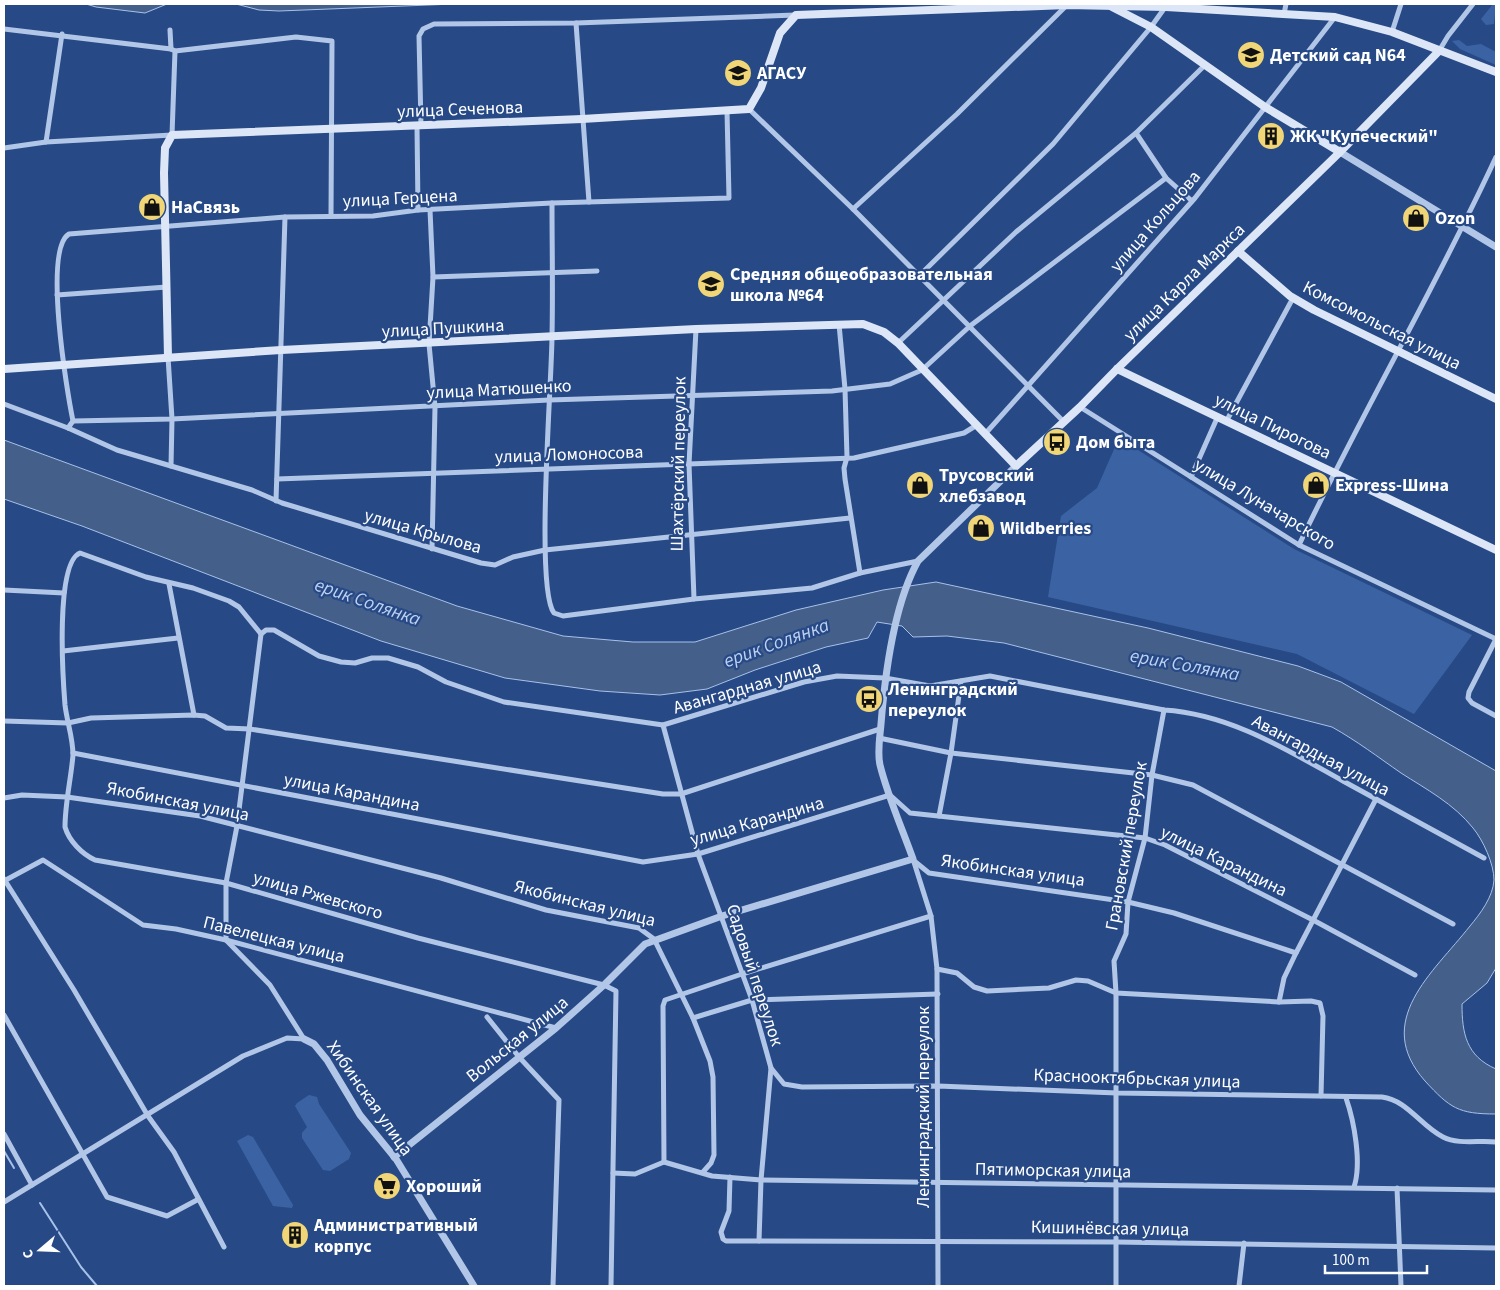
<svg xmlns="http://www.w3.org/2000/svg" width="1500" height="1290" font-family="'Source Sans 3',sans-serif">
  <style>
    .green { fill: #3b63a3 }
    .water { fill: #455f8b; stroke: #a7c1e9 }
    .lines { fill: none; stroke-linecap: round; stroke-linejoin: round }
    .stream { stroke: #a7c1e9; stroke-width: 2 }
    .minor { stroke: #b2c7e8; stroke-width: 5 }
    .tertiary { stroke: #b2c7e8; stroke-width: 7 }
    .secondary { stroke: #dce6f7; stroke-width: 8 }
    .labels { text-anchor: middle; stroke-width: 4.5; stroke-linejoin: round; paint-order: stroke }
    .poi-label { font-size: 18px; font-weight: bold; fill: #fff; stroke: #274a87; text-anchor: start }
    .street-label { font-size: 18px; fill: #fff; stroke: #274a87 }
    .water-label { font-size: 19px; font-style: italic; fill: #bed1f0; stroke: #274a87 }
  </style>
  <rect width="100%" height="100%" fill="#274a87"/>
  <g class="green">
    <path d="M1493,4h3l-2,20 -8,1 -5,-6z"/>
    <path d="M1459,40l8,6 14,-2 15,8v13l-36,-16 -8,-8z"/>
    <path d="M1119,438l175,111 178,86 -58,79 -117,-60 -249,-57 13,-81 36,-28z"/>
    <path d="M309,1095l8,2 2,7 32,49 -2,6 -19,12 -7,-1 -21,-32v-5l5,-6 -12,-21 2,-3z"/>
    <path d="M248,1135l5,2 40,68 -1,3 -19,-2 -36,-65z"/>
  </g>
  <g class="water">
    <path d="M86,4h81l-22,9 -49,-6z"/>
    <path d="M236,4h218l-175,7 -20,-1z"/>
    <path d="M4,440l453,166 106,30 70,6h62l101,-32 87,-20 53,-8 212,46 150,38 43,16 155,89v197l-9,15 -25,21c0,29 4,52 34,65v45c-38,0 -46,-6 -71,-33 -53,-60 8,-108 45,-155 10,-12 23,-29 24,-46 0,-16 -11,-40 -21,-52 -19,-24 -47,-39 -72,-55 -23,-16 -44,-32 -69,-46l-328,-84 -57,-7 -34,1 -11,-11 -25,-4 -9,16 -42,9 -71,23 -48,19 -47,6 -60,-4 -95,-13 -124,-37 -299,-115 -78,-27z"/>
  </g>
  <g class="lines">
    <g class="stream">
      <path d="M4,1151l10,17"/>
      <path d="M40,1203l41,64 16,19"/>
    </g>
    <g class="minor">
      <path d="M1284,14l2,-10"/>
      <path d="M576,23l13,179"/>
      <path d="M4,29l167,20"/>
      <path d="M1392,32l9,-28"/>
      <path d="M175,51l121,-14 36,4 -1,174"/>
      <path d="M1439,51l9,-15 25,-32"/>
      <path d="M749,109l104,100 211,213"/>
      <path d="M417,126l1,84"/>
      <path d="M421,126l-2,-90 4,-7 11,-5 142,-1 219,-8"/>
      <path d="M1136,133l30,45 26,23"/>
      <path d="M46,142l16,-108"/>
      <path d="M4,148l42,-6 126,-7 3,-84 -4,-2 -1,-19"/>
      <path d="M552,203c0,44 1,89 0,133 0,44 -17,253 2,277l9,3 131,-17 118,-11 48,-15 58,-12"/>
      <path d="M853,209l104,-95 110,-109"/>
      <path d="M430,210l3,67 -4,67 6,63 -3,142"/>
      <path d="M919,276l134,-132 98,-117 15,-21"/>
      <path d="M433,277l164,-6"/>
      <path d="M57,295l110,-8"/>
      <path d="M839,324l6,65 2,68 -3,11 1,11 15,94"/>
      <path d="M898,343l118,-111 120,-99 68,-67"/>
      <path d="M168,357l4,62 -1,47"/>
      <path d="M4,404l64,24 49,22 135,40 30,13 199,60 14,2 18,-8 32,-7 305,-32"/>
      <path d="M1080,407l219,138 197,94"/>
      <path d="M1227,420l66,-122"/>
      <path d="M73,421l99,-2 377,-19 283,-9 58,-7 32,-14 48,-44 196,-148"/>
      <path d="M68,428l5,-7c-6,-29 -30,-172 -4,-187l216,-17 88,-1 45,-6 134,-7 177,-5 -2,-87"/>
      <path d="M985,434l210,-236 140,-181"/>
      <path d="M1191,477l27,-61"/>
      <path d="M277,479l577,-21 110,-25 13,-8"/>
      <path d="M276,501l9,-284"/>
      <path d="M1299,545c62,-131 136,-256 197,-388"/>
      <path d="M169,584l25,131"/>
      <path d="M4,590l60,3"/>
      <path d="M694,599l-5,-135 7,-135"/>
      <path d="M261,634l-24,192 -11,57v57l44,45 34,54"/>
      <path d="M1496,639l-27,53 -1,6 4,5 24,13"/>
      <path d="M63,651l115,-13"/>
      <path d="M4,721l64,2 23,-5 103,-3 11,1 21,12 24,1 413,65h18l199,-65"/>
      <path d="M663,725l35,129 54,146 19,68 -10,112 -2,61"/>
      <path d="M879,738l72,15 201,22 41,10 260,139"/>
      <path d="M73,753l570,109 55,-8 192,-59 20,18 235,25 20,7 148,75 102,55"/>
      <path d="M4,798l18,-3 45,2 133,19 241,62 105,32 93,18 15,11 39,79 17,43 3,16 1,78 -3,8 -8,9"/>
      <path d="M939,816l12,-63 10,-72"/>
      <path d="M913,859l18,57 6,53 1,317"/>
      <path d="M913,860l16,13 199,29 46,11 122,40"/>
      <path d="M4,879l70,111 74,126 26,36 50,95"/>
      <path d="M4,881l39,-21 100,65 33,4 50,11 330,88"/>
      <path d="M937,969l20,4 17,14 13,4 62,-3 27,-8 12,1 28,12 163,9 32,-1 9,2 3,13 -2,80"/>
      <path d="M1279,1002l5,-24 12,-25 80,-154"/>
      <path d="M4,1015l103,182 60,19 30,-16"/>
      <path d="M487,1017l32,40 40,43 -6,186"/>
      <path d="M693,1018l59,-18 186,-6"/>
      <path d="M771,1068l13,16 18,3 136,-1 179,7 265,4c25,3 39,29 61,40 16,8 36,3 53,5"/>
      <path d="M1346,1098c8,23 16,65 8,89"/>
      <path d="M4,1134l28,51"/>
      <path d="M664,1162l-1,-156 2,-6 77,-26 189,-58"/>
      <path d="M613,1173l22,1 29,-12 48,14 49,4 735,10"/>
      <path d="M730,1177l-1,34 -8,21 2,7 3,2 390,1 380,6"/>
      <path d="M1397,1188l4,98"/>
      <path d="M4,1202l239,-146 44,-18 17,1"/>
      <path d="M611,1286l5,-295 -12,-6 -186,-47 -192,-55 -131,-23c-13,-6 -26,-19 -30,-33 0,-24 6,-48 8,-72 0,-17 -6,-33 -8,-50 -2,-25 -10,-142 15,-152l66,24 47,11 36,13 10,6 22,27 5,-4h8l45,26 22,6 14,1 17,-5h16l30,9 28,15 58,20 159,23 141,-43 33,-6 48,2 45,8 60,-10 174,34c66,4 123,40 179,71 47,26 94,51 141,77"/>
      <path d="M1116,1286v-293l-2,-32 12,-27 2,-32 17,-64 7,-63 12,-65"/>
      <path d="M1239,1286l5,-43"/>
    </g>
    <g class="tertiary">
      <path d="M1340,152l156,95"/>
      <path d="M304,1039l10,5 13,16 33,55 36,44 78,127"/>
      <path d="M394,1157l162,-129 48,-43 41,-41 77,-28 191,-57c-11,-31 -25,-62 -33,-94 -3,-13 0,-28 1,-41 4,-50 13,-120 37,-163l98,-95"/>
    </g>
    <g class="secondary">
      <path d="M1112,7l39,20 114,80 75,45"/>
      <path d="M1238,251l52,45 24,14 182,89"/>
      <path d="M168,357l-4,-184 1,-25 7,-13 410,-16 167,-10 12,-21 19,-55 16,-18 271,-10 99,2 169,10 57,15 104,40"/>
      <path d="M4,369l277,-19 415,-21 167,-5 21,8 14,11 118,123 64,-59 37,-38 223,-217 99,-101"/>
      <path d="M1117,369l379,181"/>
    </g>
  </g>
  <defs>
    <g id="school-disc" transform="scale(1.4375)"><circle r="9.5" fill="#f1d678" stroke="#274a87"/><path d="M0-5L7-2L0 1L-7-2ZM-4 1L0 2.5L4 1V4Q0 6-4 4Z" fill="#111"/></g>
    <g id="university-disc" transform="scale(1.4375)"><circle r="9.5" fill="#f1d678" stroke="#274a87"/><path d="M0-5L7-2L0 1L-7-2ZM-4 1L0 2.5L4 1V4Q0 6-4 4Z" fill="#111"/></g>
    <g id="building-disc" transform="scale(1.4375)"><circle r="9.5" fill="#f1d678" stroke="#274a87"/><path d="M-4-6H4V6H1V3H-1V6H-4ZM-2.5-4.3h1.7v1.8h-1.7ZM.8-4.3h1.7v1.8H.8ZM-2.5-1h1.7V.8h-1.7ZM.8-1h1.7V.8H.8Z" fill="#111"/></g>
    <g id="shop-disc" transform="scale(1.4375)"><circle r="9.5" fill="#f1d678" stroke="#274a87"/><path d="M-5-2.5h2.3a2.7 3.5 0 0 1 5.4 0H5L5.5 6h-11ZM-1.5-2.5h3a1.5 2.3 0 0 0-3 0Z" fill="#111"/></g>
    <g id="bus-disc" transform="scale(1.4375)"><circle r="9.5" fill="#f1d678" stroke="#274a87"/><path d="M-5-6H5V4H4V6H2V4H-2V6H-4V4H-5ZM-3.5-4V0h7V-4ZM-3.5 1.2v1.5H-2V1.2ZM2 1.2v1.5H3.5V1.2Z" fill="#111"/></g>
    <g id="supermarket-disc" transform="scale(1.4375)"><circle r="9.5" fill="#f1d678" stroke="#274a87"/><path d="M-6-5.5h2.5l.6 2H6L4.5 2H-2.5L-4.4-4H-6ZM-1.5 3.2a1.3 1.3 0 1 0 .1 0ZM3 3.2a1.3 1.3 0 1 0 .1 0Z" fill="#111"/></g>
  </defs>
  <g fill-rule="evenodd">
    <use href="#school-disc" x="1251" y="55"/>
    <use href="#university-disc" x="738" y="73"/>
    <use href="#building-disc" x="1271" y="136"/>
    <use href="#shop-disc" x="152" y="207"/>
    <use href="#shop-disc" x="1416" y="218"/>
    <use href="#school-disc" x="711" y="284"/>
    <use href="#bus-disc" x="1057" y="442"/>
    <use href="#shop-disc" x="920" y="485"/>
    <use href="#shop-disc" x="1316" y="485"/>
    <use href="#shop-disc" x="981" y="528"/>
    <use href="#bus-disc" x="869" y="699"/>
    <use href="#supermarket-disc" x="387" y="1186"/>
    <use href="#building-disc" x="295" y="1235"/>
  </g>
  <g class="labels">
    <g class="poi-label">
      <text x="1270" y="61">Детский сад N64</text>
      <text x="757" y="79">АГАСУ</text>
      <text x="1290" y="142">ЖК "Купеческий"</text>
      <text x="171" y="213">НаСвязь</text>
      <text x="1435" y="224">Ozon</text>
      <text x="730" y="280">Средняя общеобразовательная<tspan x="730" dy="21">школа №64</tspan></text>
      <text x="1076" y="448">Дом быта</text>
      <text x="939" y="481">Трусовский<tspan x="939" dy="21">хлебзавод</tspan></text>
      <text x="1335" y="491">Express-Шина</text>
      <text x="1000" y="534">Wildberries</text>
      <text x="888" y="695">Ленинградский<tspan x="888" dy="21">переулок</tspan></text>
      <text x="406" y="1192">Хороший</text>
      <text x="314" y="1231">Административный<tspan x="314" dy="21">корпус</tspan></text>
    </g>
    <g class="street-label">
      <text transform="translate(460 109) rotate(-2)" y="6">улица Сеченова</text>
      <text transform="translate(400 198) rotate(-3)" y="6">улица Герцена</text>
      <text transform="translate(1155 221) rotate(-49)" y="6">улица Кольцова</text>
      <text transform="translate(1184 282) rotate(-44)" y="6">улица Карла Маркса</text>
      <text transform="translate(1382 325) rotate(27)" y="6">Комсомольская улица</text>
      <text transform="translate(443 328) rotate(-3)" y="6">улица Пушкина</text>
      <text transform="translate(499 389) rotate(-3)" y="6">улица Матюшенко</text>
      <text transform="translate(1273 426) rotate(26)" y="6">улица Пирогова</text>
      <text transform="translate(569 454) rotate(-2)" y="6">улица Ломоносова</text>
      <text transform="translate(678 464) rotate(-89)" y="6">Шахтёрский переулок</text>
      <text transform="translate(1265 504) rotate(31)" y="6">улица Луначарского</text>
      <text transform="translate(423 531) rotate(16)" y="6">улица Крылова</text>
      <text transform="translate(747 687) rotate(-16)" y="6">Авангардная улица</text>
      <text transform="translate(1321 755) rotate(28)" y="6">Авангардная улица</text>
      <text transform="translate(352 792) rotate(11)" y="6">улица Карандина</text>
      <text transform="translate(178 801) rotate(11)" y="6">Якобинская улица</text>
      <text transform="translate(757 821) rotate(-16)" y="6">улица Карандина</text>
      <text transform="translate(1126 846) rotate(-80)" y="6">Грановский переулок</text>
      <text transform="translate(1224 861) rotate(26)" y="6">улица Карандина</text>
      <text transform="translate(1013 870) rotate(8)" y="6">Якобинская улица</text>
      <text transform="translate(318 895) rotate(16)" y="6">улица Ржевского</text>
      <text transform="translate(585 903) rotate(14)" y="6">Якобинская улица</text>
      <text transform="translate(274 939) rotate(14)" y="6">Павелецкая улица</text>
      <text transform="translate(755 975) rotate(72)" y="6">Садовый переулок</text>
      <text transform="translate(517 1039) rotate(-39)" y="6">Вольская улица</text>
      <text transform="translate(1137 1078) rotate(2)" y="6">Краснооктябрьская улица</text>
      <text transform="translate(370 1098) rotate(55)" y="6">Хибинская улица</text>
      <text transform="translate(923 1107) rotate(-90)" y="6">Ленинградский переулок</text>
      <text transform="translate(1053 1170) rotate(1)" y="6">Пятиморская улица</text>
      <text transform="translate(1110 1228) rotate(1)" y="6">Кишинёвская улица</text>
    </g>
    <g class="water-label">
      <text transform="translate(368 601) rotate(19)" y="7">ерик Солянка</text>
      <text transform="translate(776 642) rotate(-20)" y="7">ерик Солянка</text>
      <text transform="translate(1185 664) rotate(10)" y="7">ерик Солянка</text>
    </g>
  </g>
  <rect width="1500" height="1290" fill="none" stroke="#ffffff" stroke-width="10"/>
  <g transform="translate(40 1250) rotate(251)" stroke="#274a87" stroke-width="4" paint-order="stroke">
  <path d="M0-4L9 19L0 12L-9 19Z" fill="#ffffff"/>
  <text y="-8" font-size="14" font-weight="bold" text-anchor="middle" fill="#ffffff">С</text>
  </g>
  <path d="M1325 1265v8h102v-8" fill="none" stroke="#ffffff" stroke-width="2.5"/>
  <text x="1332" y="1265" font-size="15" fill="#ffffff" stroke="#274a87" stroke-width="4" paint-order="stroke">100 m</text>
</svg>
